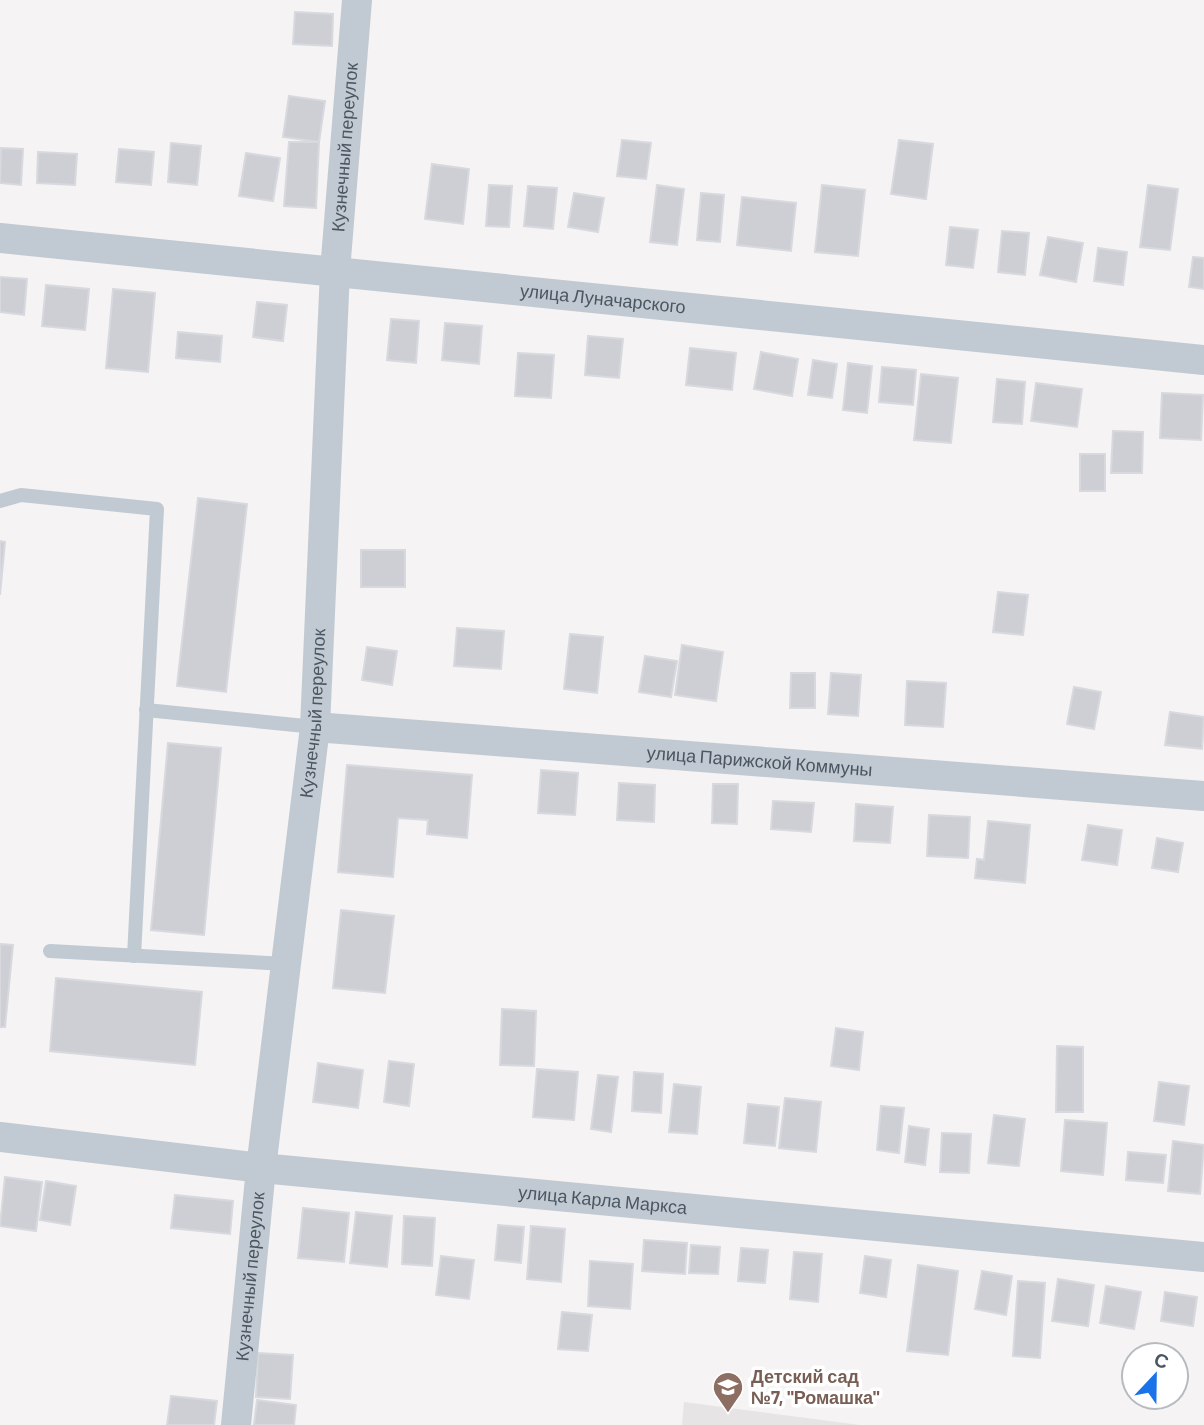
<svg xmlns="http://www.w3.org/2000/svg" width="1204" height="1425" font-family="Barlow,sans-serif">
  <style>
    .education { fill: #e6e4e5 }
    .building { fill: #cdcfd5; stroke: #d7d9de; stroke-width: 2 }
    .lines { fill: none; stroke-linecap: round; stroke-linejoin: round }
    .lane { stroke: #c1cad2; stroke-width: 14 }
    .street { stroke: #c1cad2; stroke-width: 30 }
    .labels { text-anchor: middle; stroke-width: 7; stroke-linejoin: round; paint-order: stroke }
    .street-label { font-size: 18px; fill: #4a5661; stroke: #fff }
    .education-label { font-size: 18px; font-weight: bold; fill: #785e54; stroke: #fff; text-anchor: start }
  </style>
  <rect width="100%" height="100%" fill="#f5f3f3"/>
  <path class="education" d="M684,1402l176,23h-178z"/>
  <g class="building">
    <path d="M295,12l38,2 -1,32 -39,-2z"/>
    <path d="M289,96l36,5 -6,41 -36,-5z"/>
    <path d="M622,140l29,3 -5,36 -29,-3z"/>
    <path d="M899,140l34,4 -7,55 -35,-5z"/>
    <path d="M289,142h30l-3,66 -32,-2z"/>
    <path d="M171,143l30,3 -4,39 -29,-3z"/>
    <path d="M1,148l22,1 -2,36 -21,-2z"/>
    <path d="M119,149l35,3 -3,33 -35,-3z"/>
    <path d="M38,152l39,2 -2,31 -38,-2z"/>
    <path d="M246,153l34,5 -7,43 -34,-5z"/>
    <path d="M432,164l37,5 -6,55 -38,-5z"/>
    <path d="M489,185l23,1 -3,41 -23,-1z"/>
    <path d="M657,185l27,4 -7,56 -27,-3z"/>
    <path d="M822,185l43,5 -7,66 -43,-4z"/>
    <path d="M1148,185l30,4 -8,61 -30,-3z"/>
    <path d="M528,186l29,2 -4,41 -29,-3z"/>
    <path d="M574,193l30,5 -6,34 -30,-5z"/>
    <path d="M701,193l23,2 -4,47 -23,-2z"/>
    <path d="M742,197l54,6 -5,48 -54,-6z"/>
    <path d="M950,227l28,3 -5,38 -27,-3z"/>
    <path d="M1002,231l27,2 -4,42 -27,-3z"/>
    <path d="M1048,237l35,6 -7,39 -36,-7z"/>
    <path d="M1098,248l29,4 -4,33 -29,-4z"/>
    <path d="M1193,257l11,1v31l-15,-2z"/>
    <path d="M0,277l27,2 -3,36 -24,-3z"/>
    <path d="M46,285l43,4 -4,41 -43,-4z"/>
    <path d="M113,289l42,4 -7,79 -42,-4z"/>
    <path d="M257,302l30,3 -4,36 -30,-4z"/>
    <path d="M391,319l28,2 -3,42 -29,-3z"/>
    <path d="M445,323l37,3 -3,38 -37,-4z"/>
    <path d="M178,332l44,4 -2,26 -44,-4z"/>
    <path d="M588,336l35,3 -4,39 -34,-3z"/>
    <path d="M690,348l46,5 -4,37 -46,-5z"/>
    <path d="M761,352l37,7 -6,37 -38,-7z"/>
    <path d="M518,353l36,2 -3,43 -36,-2z"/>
    <path d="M813,360l24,4 -5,34 -24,-3z"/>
    <path d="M848,363l24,3 -5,47 -24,-3z"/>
    <path d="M882,367l34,3 -3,35 -34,-3z"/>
    <path d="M921,374l37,4 -7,65 -37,-3z"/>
    <path d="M997,379l28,3 -3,42 -29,-2z"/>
    <path d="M1036,383l46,6 -5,38 -46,-6z"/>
    <path d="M1162,393l41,2 -2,45 -41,-2z"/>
    <path d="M1113,431l30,1 -1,41h-31z"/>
    <rect x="1080" y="454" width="25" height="37"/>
    <path d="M198,498l49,6 -21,188 -49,-6z"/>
    <path d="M0,541l5,1 -5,53z"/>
    <rect x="361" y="550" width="44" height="37"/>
    <path d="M998,592l30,3 -5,40 -30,-3z"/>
    <path d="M457,628l47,3 -3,38 -47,-3z"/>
    <path d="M570,634l33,3 -6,56 -33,-4z"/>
    <path d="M682,645l41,7 -7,49 -41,-6z"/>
    <path d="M367,647l30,4 -5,34 -30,-5z"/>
    <path d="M645,656l32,5 -6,36 -32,-5z"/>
    <path d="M791,673h24v35h-25z"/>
    <path d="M831,673l30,2 -3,41 -30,-2z"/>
    <path d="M907,681l39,2 -3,44 -38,-2z"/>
    <path d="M1074,687l27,5 -7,37 -27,-5z"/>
    <path d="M1170,712l34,5 -2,32 -37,-4z"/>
    <path d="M168,743l53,5 -17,187 -53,-5z"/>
    <path d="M347,765l125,10 -5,63 -40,-4 1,-14 -30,-2 -5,59 -55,-5z"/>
    <path d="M541,770l37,3 -3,42 -37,-2z"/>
    <path d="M619,783l36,2 -1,37 -37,-2z"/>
    <path d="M713,784h25l-1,40 -25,-1z"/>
    <path d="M773,801l41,2 -3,29 -40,-3z"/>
    <path d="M856,804l37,3 -3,36 -36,-2z"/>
    <path d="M929,815l41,2 -2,41 -41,-2z"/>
    <path d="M988,821l42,4 -5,58 -50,-5 2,-19 7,1z"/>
    <path d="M1088,825l34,5 -5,35 -35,-5z"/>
    <path d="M1157,838l26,5 -5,29 -26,-4z"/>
    <path d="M341,910l53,6 -9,77 -52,-5z"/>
    <path d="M0,944l13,1 -8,82h-5z"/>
    <path d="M56,978l146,14 -7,73 -145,-14z"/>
    <path d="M502,1009l34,2 -2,55 -34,-1z"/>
    <path d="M836,1028l27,4 -4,38 -28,-4z"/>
    <path d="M1057,1046l26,1v65h-27z"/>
    <path d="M389,1061l25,3 -5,42 -25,-4z"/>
    <path d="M318,1063l45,7 -5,38 -45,-6z"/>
    <path d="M537,1069l41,3 -4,48 -41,-3z"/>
    <path d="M634,1072l29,2 -2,39 -29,-2z"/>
    <path d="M598,1075l20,2 -7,55 -20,-3z"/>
    <path d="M1159,1082l30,4 -5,39 -30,-4z"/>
    <path d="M674,1084l27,3 -4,47 -28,-2z"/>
    <path d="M785,1098l36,4 -5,50 -37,-4z"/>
    <path d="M748,1104l31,3 -4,39 -31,-3z"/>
    <path d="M881,1106l23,2 -5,45 -22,-3z"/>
    <path d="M994,1115l31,4 -6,47 -31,-3z"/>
    <path d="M1065,1120l42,3 -4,52 -42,-4z"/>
    <path d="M909,1126l20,3 -4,36 -20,-3z"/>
    <path d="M942,1133l29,1 -2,39 -29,-1z"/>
    <path d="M1173,1141l31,4 -4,49 -32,-3z"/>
    <path d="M1128,1152l38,3 -3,28 -37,-3z"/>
    <path d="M5,1177l37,5 -6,49 -36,-5z"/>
    <path d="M46,1181l30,5 -6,39 -30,-5z"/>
    <path d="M175,1195l58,6 -3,33 -59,-6z"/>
    <path d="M303,1208l46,5 -5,49 -46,-4z"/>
    <path d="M356,1212l36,4 -5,51 -37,-4z"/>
    <path d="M404,1216l31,2 -3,48 -30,-2z"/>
    <path d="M498,1225l26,2 -3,36 -26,-3z"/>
    <path d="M531,1226l34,3 -4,53 -34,-3z"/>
    <path d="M644,1240l43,3 -2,31 -43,-3z"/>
    <path d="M691,1245l29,2 -2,27 -29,-1z"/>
    <path d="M741,1248l27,2 -3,33 -27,-2z"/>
    <path d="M794,1252l28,2 -4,48 -28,-3z"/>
    <path d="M441,1256l33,4 -5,39 -33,-4z"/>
    <path d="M865,1256l26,4 -5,37 -26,-4z"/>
    <path d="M590,1261l43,3 -3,45 -42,-3z"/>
    <path d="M918,1265l40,6 -10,84 -41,-4z"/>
    <path d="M982,1271l30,5 -6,39 -31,-6z"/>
    <path d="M1058,1279l36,6 -6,41 -36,-5z"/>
    <path d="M1018,1281l27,2 -5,75 -27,-2z"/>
    <path d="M1106,1286l35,6 -7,37 -34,-6z"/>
    <path d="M1165,1292l32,5 -4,29 -32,-5z"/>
    <path d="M562,1312l30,3 -4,36 -30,-2z"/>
    <path d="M258,1353l35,2 -3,44 -34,-2z"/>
    <path d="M171,1396l46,5 -3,24h-47z"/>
    <path d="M257,1400l39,5 -2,20h-40z"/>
  </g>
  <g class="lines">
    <g class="lane">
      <path d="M0,501l21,-6 136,14 -23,447"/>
      <path d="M146,710l169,17"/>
      <path d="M50,951l236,13"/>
    </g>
    <g class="street">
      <path id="s1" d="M0,238l1204,122"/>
      <path id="s2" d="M315,727l889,69"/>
      <path id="s3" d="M0,1137l261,31 943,89"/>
      <path id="s4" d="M236,1425l25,-257 54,-441 20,-456 22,-271"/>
    </g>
  </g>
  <defs>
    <g id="school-pin" transform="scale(1.575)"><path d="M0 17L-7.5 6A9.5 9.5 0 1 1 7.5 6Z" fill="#8d6e63" stroke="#fff"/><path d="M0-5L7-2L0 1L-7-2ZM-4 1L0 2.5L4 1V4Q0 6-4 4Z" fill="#fff"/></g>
  </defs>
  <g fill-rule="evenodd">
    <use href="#school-pin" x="728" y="1387"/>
  </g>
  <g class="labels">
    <g class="street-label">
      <text dy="6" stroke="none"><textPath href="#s4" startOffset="1283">Кузнечный переулок</textPath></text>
      <text dy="6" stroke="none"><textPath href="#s1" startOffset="606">улица Луначарского</textPath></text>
      <text dy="6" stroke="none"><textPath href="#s4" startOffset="716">Кузнечный переулок</textPath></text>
      <text dy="6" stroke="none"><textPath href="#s2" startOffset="446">улица Парижской Коммуны</textPath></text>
      <text dy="6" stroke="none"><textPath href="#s3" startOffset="606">улица Карла Маркса</textPath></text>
      <text dy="6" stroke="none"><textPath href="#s4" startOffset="149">Кузнечный переулок</textPath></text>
    </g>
    <g class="education-label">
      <text x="751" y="1383">Детский сад<tspan x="751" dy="21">№7, "Ромашка"</tspan></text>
    </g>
  </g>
  <g transform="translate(1155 1376) rotate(22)"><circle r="33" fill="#ffffff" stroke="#b7bbc0" stroke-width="2"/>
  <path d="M0-5L12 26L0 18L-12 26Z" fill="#1a73e8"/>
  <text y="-10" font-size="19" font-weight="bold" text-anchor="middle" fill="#4a5661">С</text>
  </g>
</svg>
